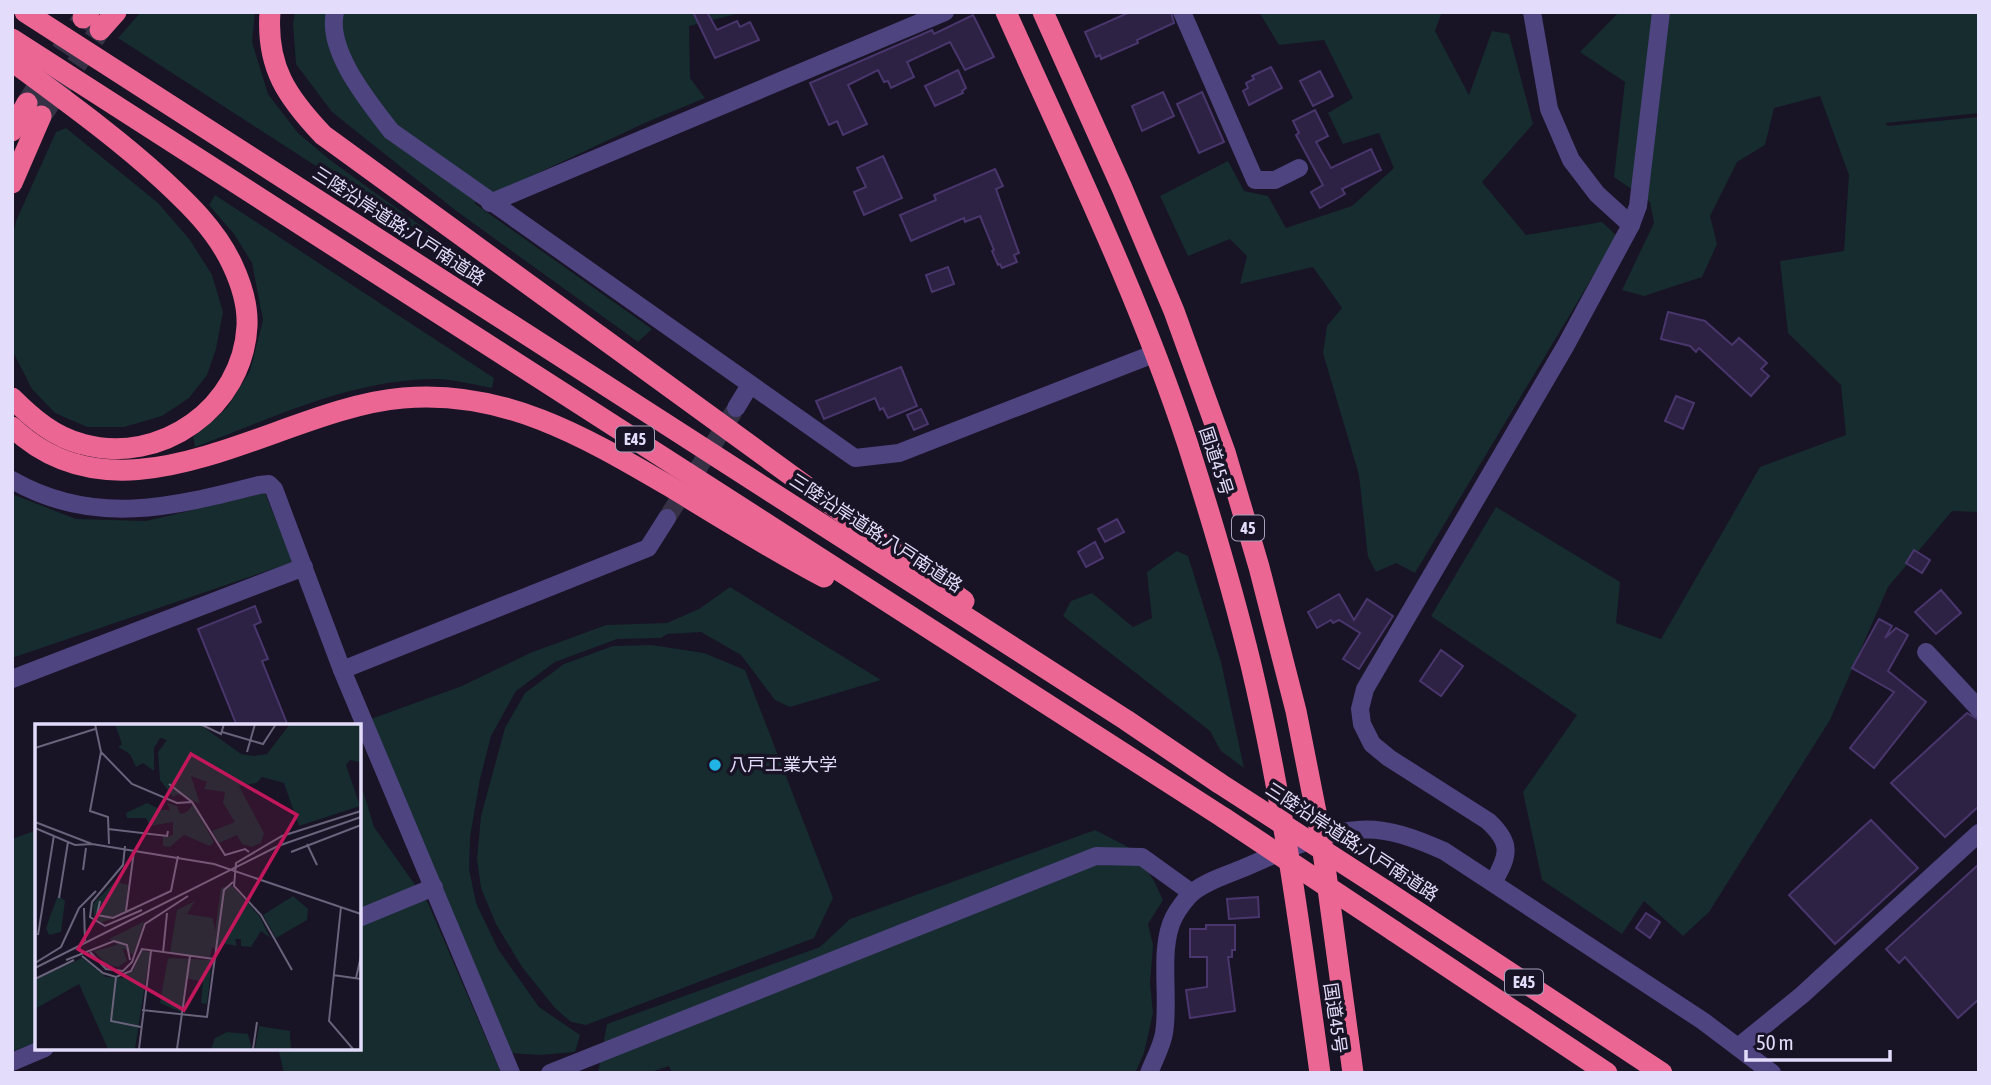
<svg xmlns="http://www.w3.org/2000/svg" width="1991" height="1085" font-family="'Asap Condensed','Noto Sans JP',sans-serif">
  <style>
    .green { fill: #162c2f }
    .building { fill: #2d2144; stroke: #49366d; stroke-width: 2 }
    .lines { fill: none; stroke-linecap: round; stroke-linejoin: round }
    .minor-tunnel { stroke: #363145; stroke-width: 18; stroke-dasharray: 18 9; stroke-linecap: butt }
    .highway-tunnel { stroke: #363145; stroke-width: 21; stroke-dasharray: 21 10; stroke-linecap: butt }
    .minor { stroke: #4e447f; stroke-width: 18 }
    .highway { stroke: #ec6693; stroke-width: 21 }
    .highway-bridge { stroke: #ec6693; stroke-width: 21 }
    .poi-dot { fill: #1fb4e3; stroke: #181325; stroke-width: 2.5 }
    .labels { text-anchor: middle; stroke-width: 7; stroke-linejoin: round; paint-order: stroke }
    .shield { fill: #181325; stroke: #a6a0bb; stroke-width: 2 }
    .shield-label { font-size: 16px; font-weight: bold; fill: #e3dcfb }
    .street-label { font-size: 18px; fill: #e3dcfb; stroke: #181325 }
    .poi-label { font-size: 18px; fill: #e3dcfb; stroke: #181325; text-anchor: start }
    .inset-road { fill: none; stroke: #69637b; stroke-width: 2 }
    .view { fill: #c2185b; fill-opacity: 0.15; stroke: #c2185b; stroke-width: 3.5 }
    .inset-edge { fill: none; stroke: #e3dcfb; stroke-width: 3.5 }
  </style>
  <rect width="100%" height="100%" fill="#181325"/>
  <g class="green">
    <path d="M141,12h114l-3,30 16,52 30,39 32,27 130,94 -6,5 -135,-91 -201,-130z"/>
    <path d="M295,12h449l-55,14 1,52 15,20 -58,24 -173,81 178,126 -14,13 -183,-132 -123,-98 -36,-48 -3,-40z"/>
    <path d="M1259,12h183l-7,19 34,64 23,-64 17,3 24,90 -51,58 44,53 76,-13 15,14 -202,337 -19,-10 -20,9 -8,-15 -9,-82 -36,-122 4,-27 15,-18 -29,-41 -73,17 7,-28 -17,-17 -42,17 -28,-60 68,-35 16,30 24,5 18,32 66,-22 42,-38 -15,-35 -36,11 -15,-31 25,-15 -29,-58 -45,5z"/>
    <path d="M1619,12h360v101l-93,10 1,3 92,-9v395l-27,-1 -64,76 -58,133 -121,192 -26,24 -39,-35 -22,33 -80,-54 -19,-88 54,-77 -146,-99 65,-109 124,75 -4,41 45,16 99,-172 86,-32 -5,-50 -53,-52 -8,-72 64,-10 5,-76 -29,-79 -46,12 -9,37 -28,17 -27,54 7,28 -15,33 -58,19 -22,-6 32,-67 -4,-21 -36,-25 11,-95 -45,-30z"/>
    <path d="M66,128l92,75 32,37 22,35 11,37 -7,37 -9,26 -18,23 -27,18 -38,11h-37l-32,-14 -23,-24 -20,-39v-111l4,-18 40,-89z"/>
    <path d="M215,195l279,183 -2,10c-17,-3 -36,-8 -53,-9 -84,-1 -167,39 -244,68l-2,-10 34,-29 23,-37 13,-51 -11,-57 -18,-29 -25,-29z"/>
    <path d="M265,493l28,69 -281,96v-164l64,25 70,2z"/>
    <path d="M1177,551l11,5 33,106 23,106 -23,-17 -11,-20 -147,-115 8,-15 21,-8 41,34 19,-9 -5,-46z"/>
    <path d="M730,587l151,93 -91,27 -15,-7 -34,-45 -40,-23 -34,2 -6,4 -44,1 -62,23 -39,29 -25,45 -11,43 -10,58 -1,32 7,34 22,46 41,58 41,28 -5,17 -35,3 -30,-2 -142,-333 94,-34 68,-33 76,-28 61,-2 32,-14z"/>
    <path d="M651,645l53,8 41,17 88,228 -19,40 -228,87 -15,-3 -16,-14 -33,-41 -26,-43 -15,-36 -4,-29 4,-43 24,-88 20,-35 39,-29 49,-18z"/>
    <path d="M359,778l15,49 54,76 73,170h-217l-6,-25h81z"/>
    <path d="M37,830v212l-25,10v-213z"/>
    <path d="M1095,830l39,20 20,31 9,19 -15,24 5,21 -3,38 3,30 -9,40 -9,20h-463l-3,-7 -21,7h-50l9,-49 213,-77 30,-28z"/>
  </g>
  <g class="building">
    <path d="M693,12h14l10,18 20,-9 3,6 10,-5 9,18 -44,18z"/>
    <path d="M1130,12h41l3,11 -37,17 1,3 -37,16 -1,-4 -4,2 -11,-25z"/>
    <path d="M973,15l21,42 -29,13 -15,-28 -43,20 7,15 -23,11 -3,-7 -4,1 -6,-12 -30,15 19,39 -24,11 -6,-14 -8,4 -19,-42 122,-53 2,4z"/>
    <path d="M1271,67l11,21 -33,17 -6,-14 5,-3 -2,-5 8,-4 -2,-3z"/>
    <path d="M958,70l8,18 -4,3 1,2 -28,13 -10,-20z"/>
    <path d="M1320,71l13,25 -20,10 -13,-25z"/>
    <path d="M1163,92l11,24 -32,15 -10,-25z"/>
    <path d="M1202,92l22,50 -25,11 -22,-49z"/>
    <path d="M1315,110l13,26 -12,6 15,26 40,-19 10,21 -39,19 3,5 -25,14 -9,-16 12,-7 -27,-50 3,-2 -6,-12z"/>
    <path d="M883,156l19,42 -38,17 -10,-23 12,-5 -9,-19z"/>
    <path d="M995,169l8,17 -7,3 23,64 -5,2 3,7 -15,6 -2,-4 -2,1 -6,-14 2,-1 -14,-34 -15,6 -1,-4 -53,23 -11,-26 36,-15 -2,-5z"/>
    <path d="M948,267l6,17 -22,8 -6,-17z"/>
    <path d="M1668,312l37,9 27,24 7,-7 28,25 -6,6 8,7 -18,20 -52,-48 -3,4 -6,-6 -29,-7z"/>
    <path d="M901,367l16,39 -29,12 -5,-10 -3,2 -5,-12 -51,21 -8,-18z"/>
    <path d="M1676,396l18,7 -11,26 -18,-8z"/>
    <path d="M921,409l7,15 -14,6 -7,-15z"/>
    <path d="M1117,519l7,13 -19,10 -7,-13z"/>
    <path d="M1095,542l8,16 -17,9 -8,-15z"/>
    <path d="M1914,550l16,10 -8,13 -16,-10z"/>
    <path d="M1941,590l20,23 -25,21 -21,-22z"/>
    <path d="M1339,594l15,26 13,-21 26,17 -34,53 -16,-10 17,-26 -21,-13 -6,3 -2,-3 -14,8 -9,-16z"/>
    <path d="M255,606l6,16 -7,3 14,34 -6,2 26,65h-51l-39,-97z"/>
    <path d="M1879,619l13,7 -7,12 11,-10 12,7 -20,36 38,31 -52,66 -24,-20 44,-56 -42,-24z"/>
    <path d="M1441,650l22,16 -22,30 -21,-15z"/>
    <path d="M1967,713l12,7v86l-34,31 -54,-54z"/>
    <path d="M1871,820l47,48 -83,76 -46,-49z"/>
    <path d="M1979,864v135l-21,19 -53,-61 -6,6 -13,-14z"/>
    <path d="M1258,897l1,20 -30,2 -2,-20z"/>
    <path d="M1646,913l14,9 -10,16 -14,-10z"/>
    <path d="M1206,925h29v25h-3v7h-4l7,54 -45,7 -4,-28 21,-3v-30h-17v-28h16z"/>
  </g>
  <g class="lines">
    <path class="minor-tunnel" d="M667,518l69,-110"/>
    <g class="highway-tunnel">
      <path d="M27,103l56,-85"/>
      <path d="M41,116l59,-86"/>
    </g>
    <g class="minor">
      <path d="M335,12c-9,39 34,90 56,119l464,327 44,-5 257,-100"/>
      <path d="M1182,12l73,168h20l24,-12"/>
      <path d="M1532,12l17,97 22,51 26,34 34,31"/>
      <path d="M490,203l455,-191"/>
      <path d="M736,408l14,-23"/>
      <path d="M12,480c82,47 161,27 247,5l10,-1 5,5 68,181 169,403"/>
      <path d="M1926,652l53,57"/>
      <path d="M342,670l306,-122 19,-30"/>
      <path d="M12,679l292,-112"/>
      <path d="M1494,881c15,-26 18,-38 -6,-60l-99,-63 -17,-14 -10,-20 -2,-15 5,-20 201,-344 65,-120 7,-19 23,-194"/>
      <path d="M359,918l75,-31"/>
      <path d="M1738,1047l64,-52 177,-162"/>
      <path d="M12,1062l33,-14"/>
      <path d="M550,1073l546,-217 46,1 50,36"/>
      <path d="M1149,1073c5,-13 13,-27 15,-40 6,-35 -6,-85 10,-116 4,-8 13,-20 19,-25 14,-11 33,-17 48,-23 36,-15 76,-36 116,-39 30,-3 60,9 87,21l259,170 69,52"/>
    </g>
    <g class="highway">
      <path d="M25,12l1101,708 93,63"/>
      <path d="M270,12c-4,55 17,85 53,123l641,466"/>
      <path d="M1006,12c64,143 133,284 182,433 23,72 45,146 63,220 32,134 50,271 69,408"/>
      <path d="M1043,12l79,176 52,123 51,141 34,115 37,144 25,126 32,236"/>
      <path d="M83,18l6,-6"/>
      <path d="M100,30l16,-18"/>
      <path d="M12,39l1212,779"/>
      <path d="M12,61c51,38 103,75 150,118 27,25 54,51 70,85 9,19 16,41 15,62 -4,81 -86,140 -165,118 -28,-7 -50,-26 -70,-46"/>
      <path d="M12,131l15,-28"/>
      <path d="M12,183l29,-67"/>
      <path d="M12,427c114,108 267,-19 391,-29 101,-9 182,39 266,88 51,31 102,63 155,91"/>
      <path d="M1386,891l276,182"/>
      <path d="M1394,931l213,142"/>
    </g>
    <g class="highway-bridge">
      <path d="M1219,783l167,108"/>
      <path d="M1224,818l170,113"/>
    </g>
  </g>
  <circle class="poi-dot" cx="715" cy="765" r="7"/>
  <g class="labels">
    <g class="shield">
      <rect x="616" y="426.5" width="38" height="25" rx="5"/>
      <rect x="1232" y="515.5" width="32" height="25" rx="5"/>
      <rect x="1505" y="969.5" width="38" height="25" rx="5"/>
    </g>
    <g class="shield-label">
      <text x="635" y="445">E45</text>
      <text x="1248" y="534">45</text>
      <text x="1524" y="988">E45</text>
    </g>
    <g class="street-label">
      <text transform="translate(399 226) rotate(33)" y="6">三陸沿岸道路;八戸南道路</text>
      <text transform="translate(1216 461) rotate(72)" y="6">国道45号</text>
      <text transform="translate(876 533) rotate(33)" y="6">三陸沿岸道路;八戸南道路</text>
      <text transform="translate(1352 842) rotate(33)" y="6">三陸沿岸道路;八戸南道路</text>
      <text transform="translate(1335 1018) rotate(82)" y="6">国道45号</text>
    </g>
    <g class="poi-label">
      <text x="729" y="771">八戸工業大学</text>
    </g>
  </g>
  <g transform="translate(35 724)">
    <rect width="326" height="326" fill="#181325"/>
    <path d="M80,0h84l42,30 13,2 13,-2 23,-30h70v38l-10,-2 -4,5 14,41 -61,20 -15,-43 -22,-6 -6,6 -17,3 25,47 -3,10 -9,4 -10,-3 -5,-9 -18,8 -7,-12 23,-9 -12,-19 2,-11 -21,-3 3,-7 -16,-6 9,28 -22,-10 -5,3 -13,-17 -2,-28 9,-12 -7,-2 -6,10v23l-11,-8 -7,4 -6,-13 -12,-7 4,-3zM112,79l15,7h8l-3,-7 10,3 3,8 7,-2 6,-8 21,38 -4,4 -26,-11 -14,12 -7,-1v-9l10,-2v-13l-23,4 -4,-8h-19l-1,-5zM86,151l-1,8 8,2 -3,28 23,-8 -47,18 -7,-5 -1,-14zM191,162h6l28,31 10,21 -9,-7 -10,16 -10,-1v-7h-6l2,7 -16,-3 -4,8 -5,-4 -2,11 -40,-5 7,-43 18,-9 -8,13 26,4 2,13 6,-43zM23,171l7,6 -4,31 -12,3 -3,-7zM258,172l15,13 -1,11 -31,18 -13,-23zM109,198l-11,33 -24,-16 34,-17zM86,220l6,17 -9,6 -12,-3 -12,-13zM107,226l8,2 -15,97h-27l-29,-65 -44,25v-29l47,-22 24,19 16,1 11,-8zM133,234l44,2 -5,44 -6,-1 2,-21 -17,-4 -5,34 -21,-9zM224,302l31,5 1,18h-36zM192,308l21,2 4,15h-41l4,-11z" fill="#162c2f"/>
    <path class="inset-road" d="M60,0l6,28 31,32 45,19 15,-1M165,0l21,10 3,-10M187,8l41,12 13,-20M0,24l60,-19M66,28l-11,59 18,6 1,27M212,28l8,-28M134,60l23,18 33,53 20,-6 4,3M0,98l57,22 122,20 147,50M0,104l40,17 17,-1M73,105l59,7 1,-5M272,120l10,21M90,122l-2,19 -31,37 -2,15 15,9 37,-16M256,128l70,-27M48,146l3,-22M24,174l9,-56M65,177l-3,14 16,3 58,-27 7,-35M306,183l-12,114 24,28M49,184l1,33M91,187l8,-60M3,211l16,-100M55,228l16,17 17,2 9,-9 13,-38 43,-28M128,229l4,-40M47,232l21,17 13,4 15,-6 11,-22 72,10M31,236l48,-19 13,4 3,15M0,239l26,-16 18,-39 17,-17M0,244l243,-122 83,-29M257,246l-31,-55 -27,-29 2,-23 46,-27 79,-25M298,251l28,4M81,253l-5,44 30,6M321,254l5,-22M0,255l39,-19M107,286l65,7 17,-127 9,-8M104,325l12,-98M142,325l13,-93M218,325l4,-27"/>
    <path class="view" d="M156,30l106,61 -113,195 -106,-61z"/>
    <rect width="326" height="326" class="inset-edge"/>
  </g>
  <rect width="1991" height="1085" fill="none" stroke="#e3dcfb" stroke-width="28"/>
  <path d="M1746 1050v10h144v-10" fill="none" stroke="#e3dcfb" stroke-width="3.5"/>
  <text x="1756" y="1050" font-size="21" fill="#e3dcfb" stroke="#181325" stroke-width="5" paint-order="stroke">50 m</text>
</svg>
